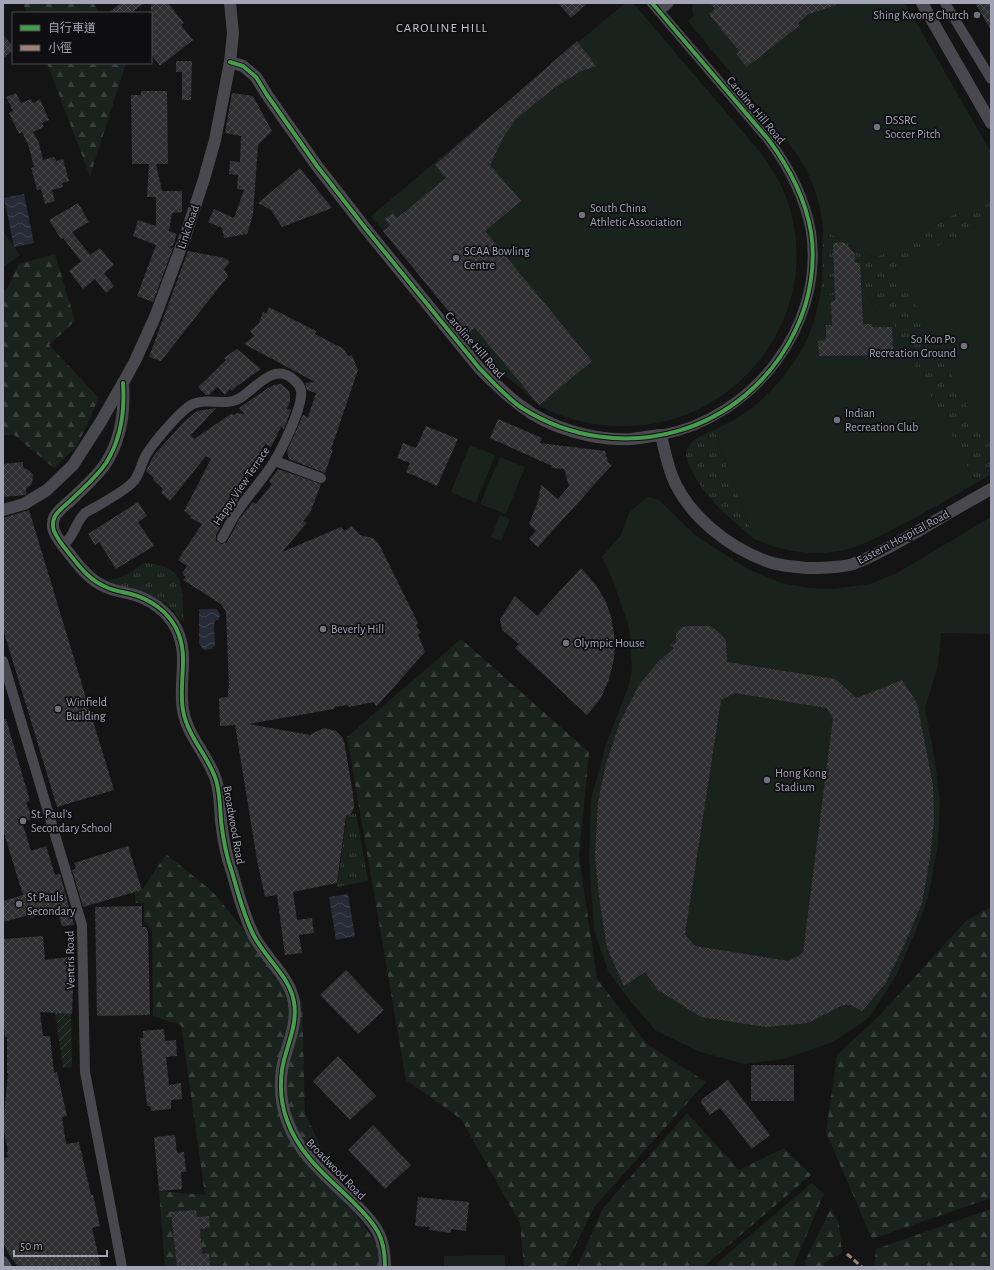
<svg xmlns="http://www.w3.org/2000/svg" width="994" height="1270" font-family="'Alegreya Sans','Noto Sans TC',sans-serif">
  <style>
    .forest { fill: url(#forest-firs) }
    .park { fill: url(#park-tufts) }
    .garden { fill: url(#garden-furrows) }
    .pitch { fill: #1a221e }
    .water { fill: url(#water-waves) }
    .building { fill: url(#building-cross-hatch); fill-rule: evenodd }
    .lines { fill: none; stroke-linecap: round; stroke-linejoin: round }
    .minor { stroke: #49484e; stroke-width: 10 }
    .tertiary { stroke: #49484e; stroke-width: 12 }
    .quiet { stroke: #9e8076; stroke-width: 3; stroke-dasharray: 6 3; stroke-linecap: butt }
    .cycleway-casing { stroke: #0f0f11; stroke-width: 6 }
    .cycleway { stroke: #469c4c; stroke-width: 4 }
    .poi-dot { fill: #72727e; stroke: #0f0f11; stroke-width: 1.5 }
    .labels { text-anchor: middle; stroke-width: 3.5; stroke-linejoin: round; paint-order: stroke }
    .poi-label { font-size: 12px; fill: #a4a4b7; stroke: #0f0f11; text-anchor: start }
    .street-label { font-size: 12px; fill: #a4a4b7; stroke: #0f0f11 }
    .neighbourhood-label { font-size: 13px; letter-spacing: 1px; fill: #c6c5d3; stroke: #0f0f11 }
  </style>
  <defs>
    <pattern id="forest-firs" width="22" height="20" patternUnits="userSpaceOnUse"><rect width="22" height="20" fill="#1a221e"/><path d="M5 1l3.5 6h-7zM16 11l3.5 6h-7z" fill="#383f3c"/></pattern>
    <pattern id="park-tufts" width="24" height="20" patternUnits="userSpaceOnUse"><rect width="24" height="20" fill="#1a221e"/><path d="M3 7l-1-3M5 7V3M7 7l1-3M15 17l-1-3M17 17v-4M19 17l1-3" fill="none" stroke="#383f3c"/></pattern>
    <pattern id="garden-furrows" width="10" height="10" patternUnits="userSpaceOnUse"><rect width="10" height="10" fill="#1a221e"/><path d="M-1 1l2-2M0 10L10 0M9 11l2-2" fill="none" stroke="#383f3c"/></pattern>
    <pattern id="water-waves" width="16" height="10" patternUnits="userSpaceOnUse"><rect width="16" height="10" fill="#272b37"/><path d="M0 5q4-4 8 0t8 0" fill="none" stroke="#434752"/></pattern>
    <pattern id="building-cross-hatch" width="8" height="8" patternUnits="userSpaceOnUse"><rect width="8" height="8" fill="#2f2f31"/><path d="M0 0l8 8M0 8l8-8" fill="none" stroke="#4a4a4d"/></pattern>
  </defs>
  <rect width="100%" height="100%" fill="#141415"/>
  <g class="forest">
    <path d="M23,3h70l7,10h-73z"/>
    <path d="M47,63h79l-36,113z"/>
    <path d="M55,254l20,67 -26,24 50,53 -22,48 -23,22 -40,-33h-11v-144l5,-4 11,-23z"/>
    <path d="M461,639l128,113 -10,104 18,123 50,65 59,38 -112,125 -29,60h-41l-4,-44 -59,-104 -55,-39 -59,-343z"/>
    <path d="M166,854l46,37 90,110 3,112 21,46 4,18 63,90h-228l-6,-76 46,4 -24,-170 -28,-9 -1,-83 -5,-10h-3v-20h-9v-11l7,-2z"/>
    <path d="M991,907v291l-119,41 -46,-107 11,-77 43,-40 86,-94z"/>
    <path d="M687,1113l52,57 45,-22 27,27 -108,92h-126l26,-59z"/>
    <path d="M812,1183l12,11 -31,73h-75l-1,-4z"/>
    <path d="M831,1208l8,16 3,29 -18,10 1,4h-20v-6z"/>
    <path d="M991,1209v58h-117l2,-18z"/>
  </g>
  <g class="park">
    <path d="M991,194v280l-15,9 -31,-58 -78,-130 -47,1 2,-13 1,-53 52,28z"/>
    <path d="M714,430l40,109c-25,-22 -50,-41 -64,-72 -3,-7 -6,-13 -2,-20 5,-9 17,-13 26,-17z"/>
    <path d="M144,563c44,3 37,24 40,59l-4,-2 -8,-11 -8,-6 -13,-6 -37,-11 -5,-6c15,-2 24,-10 35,-17z"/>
    <path d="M356,813l12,68 -31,6 10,-71z"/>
  </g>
  <path class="garden" d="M55,1013l16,1 1,53 -9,1z"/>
  <g class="pitch">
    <path d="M625,3h8l122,143c16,20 30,42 36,67 29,109 -59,216 -171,213 -25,0 -56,-7 -78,-19 -7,-4 -13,-11 -19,-17 -10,-8 -20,-15 -28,-24 -14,-13 -25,-30 -38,-45 -28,-35 -57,-70 -86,-105z"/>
    <path d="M693,3h212l86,149v42l-116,64 -52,-28c-3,-32 -11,-54 -29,-80l-106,-129 6,-6 -2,-5z"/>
    <path d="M991,219v207l-11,5 -84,-164z"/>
    <path d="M3,231l17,24 -17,12z"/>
    <path d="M867,295l10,17h10l89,171c-26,15 -51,30 -77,43 -12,6 -24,13 -36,18 -36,15 -74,10 -109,-5l-40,-109c9,-5 19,-9 27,-14 33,-23 58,-54 72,-91 3,-9 5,-20 7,-29z"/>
    <path d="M470,445l25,10 -19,48 -25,-11z"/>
    <path d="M500,457l25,10 -19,47 -26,-10z"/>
    <path d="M647,497l11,2 37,36 53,34 33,14 29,5 22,1 38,-5 27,-11 94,-56v117l-50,-1 -3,32 -13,43 10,53 5,43 -2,41 -10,53 -10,28 -21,48 -27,43 -37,25 -49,17 -39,5 -45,-12 -44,-21 -25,-29 -23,-31 -14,-41 -5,-71 2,-59 15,-56 23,-59 3,-17 -3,-41 -16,-46 -11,-24 19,-22 8,-22z"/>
    <path d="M500,515l10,4 -9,22 -10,-4z"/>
    <path d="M505,1255v12h-61v-11z"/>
  </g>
  <g class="water">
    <path d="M24,194l10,49 -20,4 -10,-49z"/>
    <path d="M199,609h18l3,6 -1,4 -5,3 1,23 -3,4 -7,1 -2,-1 -4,-6z"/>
    <path d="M348,894l7,42 -19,4 -7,-43z"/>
  </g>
  <g class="building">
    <path d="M121,3h23l-13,10h-23z"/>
    <path d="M151,3h17l16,20 -3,2 12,15 -33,26 -9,-12z"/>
    <path d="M558,3h30l-17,15z"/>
    <path d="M710,3h125l1,2 -27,9 -11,9 2,2 -53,42 -11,-13 3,-3 -30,-37 6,-5z"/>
    <path d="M975,3h16v27z"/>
    <path d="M3,35l10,11v4l-10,9z"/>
    <path d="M577,41l19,25 -15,5 -27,17 -38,31 -12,17 -14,29 31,36 -36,30 107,130 -53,44 -64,-77 -8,6 -84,-103 7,-5 -5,-7 8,-6 4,5 49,-40 -11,-13z"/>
    <path d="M176,61h16l-1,39h-9v-28h-6z"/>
    <path d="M141,91h26l1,73h-12l6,27h20v21l-10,1 -3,18 8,3 -4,12 -6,1 6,1 -20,54 -16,-6 19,-51 -23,-9 5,-16 18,6v-29h-9l2,-33h-17l-1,-69h10z"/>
    <path d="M16,93l5,10 10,-4 2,4 7,-4 9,21 -7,3 2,4 -11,5 6,11 4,17 11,-3 2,4 7,-2 6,22 -7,2 1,4 -11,3 3,11 -10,3 -4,-15 -4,1 -6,-22 3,-1 -5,-20 -7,-15 -3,2 -10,-21 4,-2 -7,-14z"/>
    <path d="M232,93l21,3 19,35 -14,14 -5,70 -6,19 -23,4 -2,-10 -14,-6 6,-13 20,9 10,-28 -7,-1 1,-14 -9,-1 1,-13 10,1 1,-26 -16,-3z"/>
    <path d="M300,168l32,40 -50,19 -11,-17 -13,-7z"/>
    <path d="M78,203l11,19 -17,10 18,23 10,-7 14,17 -10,8 10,13 -8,7 -11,-14 -12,10 -14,-18 12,-10 -18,-23 -2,1 -12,-19z"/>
    <path d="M843,242l11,11 1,10h5l3,61h9v3h20l1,28 -74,1 -1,-15 8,-1v-15h6l-1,-24h4l-2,-58z"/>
    <path d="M188,251l37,7 5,4 -6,7 4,7 -67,85 -12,-4z"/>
    <path d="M269,307l47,24 -1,3 29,15 4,7 4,-1 6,15 -27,79 2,1 -8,23 -36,-14 -2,-8 16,-36 5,2 8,-24 -9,-3 -2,-7 10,-1 -71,-38 10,-8 -4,-5 9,-8 4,-11 3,2z"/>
    <path d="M237,349l24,20 -24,17 -5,5 -2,-2 -5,6 -8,-8 -8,8h-3l-8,-8 28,-27 -2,-2z"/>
    <path d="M281,384l7,6 2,4v7l-3,8 4,1 -6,16 -2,4 -1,-5 -11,22 -6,-3 -24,47 1,2 -1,3 -12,16 -13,23v6l6,3 5,-2 13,-24 13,-16 3,2 16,-20 -3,-3 9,-12 43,15 -11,29 -7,8 4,2 -25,29 59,-25 4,4 6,-5 9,9 13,3 6,6 39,79 -2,2 5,8 -3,1 7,18 -49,55 -2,-5 -25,5 -2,-2 -12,2 -1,2 -85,15 61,11 5,-3 9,-4 12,3 6,6 2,4 9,53 1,14 -3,6 -5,2 -9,67 -44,9 4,28 15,-2 2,15 -15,2 3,18 -17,2 -8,-60 -12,2 -8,-37 -22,-135 -15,1 -1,-28 9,-1v-9h1l-3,-76 -5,-8 -38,-24 3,-3 -3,-2 1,-1 -2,-1 5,-7 -9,-6 24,-36 -12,-6 1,-2 -7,-5 27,-52 -5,-3 -36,45 -9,-8 2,-4 -10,-9 1,-2 -8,-7 8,-16 30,-33 13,-11 19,-3 -25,27 3,4 37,-25 3,1 2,-2 9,1 -6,-6 29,-20 6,-3z"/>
    <path d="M498,419l44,19 -2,5 65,8 3,11 4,3 -74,82 -9,-8 7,-8 -7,-7 9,-23 3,-16 17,14 11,-13 -5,-17 -13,-1 1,-2 -62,-28z"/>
    <path d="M426,426l32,13 -21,47 -31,-14 4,-9 -13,-5 6,-15 13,5z"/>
    <path d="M23,462v5l7,4 3,3 -1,10 -6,5v5l-1,1 -22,2v-33z"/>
    <path d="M138,502l9,14 -9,6 16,24 -38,23 -17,-27 -4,3 -7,-11z"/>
    <path d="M29,510l85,280 -57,17 -54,-178v-111z"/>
    <path d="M581,568l15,17 9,15 6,16 4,24 -1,19 -5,20 -8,19 -14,17 -72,-67 4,-4 -17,-14 -2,-11 15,-23 22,20z"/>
    <path d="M689,626h21l9,6 7,8 1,22 108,17 22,19 45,-18 15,23 16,82 1,36 -4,37 -8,45 -16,38 -21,43 -23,27 -11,-6h-8l-35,18 -42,4 -65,-10 -43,-27 -13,-18 -21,14 -17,-38 -8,-52 -4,-41 3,-53 8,-38 14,-42 19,-37 19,-23 16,-14 -4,-3 6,-2v-10l6,-6zM735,693l91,15 7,10 -30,235 -14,8 -94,-15 -10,-12 36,-234z"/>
    <path d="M3,719h3l24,82 -4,1 6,17 -10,3 9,29 15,-5 9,29 5,-1 14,51 -12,1 -5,-17 -27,9 -1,-3 -26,7v-21l20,-6 -20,-65z"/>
    <path d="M128,846l14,44 -59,17 -11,-37 4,-1 -2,-6z"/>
    <path d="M142,906v21h4l2,5 2,83 -53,1 -2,-109z"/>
    <path d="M43,936l2,24 29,-4 -2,58 -32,-2 3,24h7l4,37 3,-1 10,44 -5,1 4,27 13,-2 12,53h2l7,31 -8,2 9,39h-82l-8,-9 -8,-15v-78l1,-7 4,-1 -2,-5h2l-5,-26 5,-53h-1v-36h-2l-2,-20v-78z"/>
    <path d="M346,970l38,40 -26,24 -38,-39z"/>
    <path d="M164,1029l1,12 11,-1 1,16 -11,1 3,28 12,-2 1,16 -11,1v9l-20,2 -1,-5h-3l-7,-68h3v-7z"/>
    <path d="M338,1056l38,40 -26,24 -37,-39z"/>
    <rect x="751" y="1065" width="43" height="36"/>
    <path d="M728,1080l42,55 -18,14 -32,-41 -10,7 -9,-12 1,-4z"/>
    <path d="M373,1125l38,40 -26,24 -37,-39z"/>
    <path d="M175,1135l2,18 7,-1 2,20h-5l1,17 -23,2 -5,-54z"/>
    <path d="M418,1197l51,5 -3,29 -15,-2v4l-22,-3 1,-3 -15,-1z"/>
    <path d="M196,1210l1,7 12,-1 1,12 -10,1 2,25 7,-1 1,14h-33l-6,-55z"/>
  </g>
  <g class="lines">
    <g class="minor">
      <path d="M652,3l116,136c21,28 37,59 43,93 14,95 -59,186 -150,203"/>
      <path d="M945,3l46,76"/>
      <path d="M659,11l10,-8"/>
      <path d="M275,461l46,17"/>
      <path d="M63,545c12,-9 11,-21 22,-32 12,-7 39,-21 48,-31 7,-7 8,-19 13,-27 7,-12 31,-40 42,-48 16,-12 36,1 52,-9 11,-7 20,-18 32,-23 8,-3 16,-1 22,5 5,4 8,10 7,16 -1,15 -18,51 -26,64 -10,17 -25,33 -36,49 -7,9 -11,19 -17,29"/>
      <path d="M3,661l79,264 3,147 37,195"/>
      <path d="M3,1261l4,6"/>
    </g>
    <g class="tertiary">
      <path d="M922,3l69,120"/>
      <path d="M230,62l13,4 13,11 11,18 50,71 49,63 114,140c13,13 26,26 41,37 28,22 74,35 110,33 10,-1 20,-3 30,-4 3,14 6,27 11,41 16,40 57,72 97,86 12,4 26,5 39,6 14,0 31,0 45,-4 22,-8 44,-21 65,-33 24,-14 48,-28 73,-42"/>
      <path d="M123,383c2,28 -2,56 -17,80 -10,15 -24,26 -36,38 -5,4 -11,9 -15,15 -2,4 -3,9 -1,15 3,7 9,15 14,21 11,14 21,28 38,35 8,4 17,5 25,7 19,5 36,17 45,34 14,28 2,53 7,82 4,26 25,45 33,70 4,13 4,27 5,41 2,17 5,35 11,51 6,21 12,45 22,64 12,23 36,41 40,66 3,19 -3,33 -8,51 -7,21 -7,46 1,67 11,33 39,56 64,80 10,10 20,19 27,32 6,11 7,23 7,35"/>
      <path d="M3,510l21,-6 23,-14 26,-25 27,-42 23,-40 12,-22 20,-44 31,-83 18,-55 11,-39 15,-78 3,-29 -3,-30"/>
    </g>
    <path class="quiet" d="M847,1254l15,13"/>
    <g class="cycleway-casing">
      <g id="cycleway">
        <path d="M230,62l13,4 13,11 11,18 50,71 49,63 114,140c13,13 27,29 42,39 98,62 225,26 274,-79 14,-29 20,-65 15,-97 -6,-35 -22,-65 -43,-93l-116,-136"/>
        <path d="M123,383c2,28 -2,56 -17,80 -10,15 -24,26 -36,38 -5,4 -11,9 -15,15 -2,4 -3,9 -1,15 3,7 9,15 14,21 11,14 21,28 38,35 8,4 17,5 25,7 19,5 36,17 45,34 14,28 2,53 7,82 4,26 25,45 33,70 4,13 4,27 5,41 2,17 5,35 11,51 6,21 12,45 22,64 12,23 36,41 40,66 3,19 -3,33 -8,51 -7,21 -7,46 1,67 11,33 39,56 64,80 10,10 20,19 27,32 6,11 7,23 7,35"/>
      </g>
    </g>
    <use href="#cycleway" class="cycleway"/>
  </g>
  <g class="poi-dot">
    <circle cx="977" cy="15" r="4"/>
    <circle cx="877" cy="127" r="4"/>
    <circle cx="582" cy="215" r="4"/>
    <circle cx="456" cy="258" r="4"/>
    <circle cx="964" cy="346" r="4"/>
    <circle cx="837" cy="420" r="4"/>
    <circle cx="323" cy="629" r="4"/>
    <circle cx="566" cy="643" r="4"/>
    <circle cx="58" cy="709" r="4"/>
    <circle cx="767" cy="780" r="4"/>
    <circle cx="23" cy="821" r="4"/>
    <circle cx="19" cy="904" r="4"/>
  </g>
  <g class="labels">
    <g class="poi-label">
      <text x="969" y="19" text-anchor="end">Shing Kwong Church</text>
      <text x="885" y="124">DSSRC<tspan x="885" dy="14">Soccer Pitch</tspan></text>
      <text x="590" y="212">South China<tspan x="590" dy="14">Athletic Association</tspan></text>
      <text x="464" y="255">SCAA Bowling<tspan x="464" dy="14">Centre</tspan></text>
      <text x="956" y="343" text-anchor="end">So Kon Po<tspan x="956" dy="14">Recreation Ground</tspan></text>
      <text x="845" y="417">Indian<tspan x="845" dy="14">Recreation Club</tspan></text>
      <text x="331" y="633">Beverly Hill</text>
      <text x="574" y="647">Olympic House</text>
      <text x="66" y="706">Winfield<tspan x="66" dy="14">Building</tspan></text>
      <text x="775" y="777">Hong Kong<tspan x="775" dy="14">Stadium</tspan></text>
      <text x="31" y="818">St. Paul's<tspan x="31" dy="14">Secondary School</tspan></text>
      <text x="27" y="901">St Pauls<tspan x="27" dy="14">Secondary</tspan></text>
    </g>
    <g class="street-label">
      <text transform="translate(756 110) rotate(50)" y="4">Caroline Hill Road</text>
      <text transform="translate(188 227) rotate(-71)" y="4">Link Road</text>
      <text transform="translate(475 345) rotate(49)" y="4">Caroline Hill Road</text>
      <text transform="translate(241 486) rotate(-56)" y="4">Happy View Terrace</text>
      <text transform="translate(903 537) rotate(-28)" y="4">Eastern Hospital Road</text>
      <text transform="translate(234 825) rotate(80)" y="4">Broadwood Road</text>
      <text transform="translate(70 960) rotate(-91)" y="4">Ventris Road</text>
      <text transform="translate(336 1169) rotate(46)" y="4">Broadwood Road</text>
    </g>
    <g class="neighbourhood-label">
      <text x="442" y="32">CAROLINE HILL</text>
    </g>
  </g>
  <rect width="994" height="1270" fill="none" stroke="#a4a4b7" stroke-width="8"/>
  <rect x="12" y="12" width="140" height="52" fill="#0f0f11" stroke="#4b4b53"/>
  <rect x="20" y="25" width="20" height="6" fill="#469c4c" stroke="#4b4b53"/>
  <text x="48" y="32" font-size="12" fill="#a4a4b7">自行車道</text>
  <rect x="20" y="45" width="20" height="6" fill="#9e8076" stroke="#4b4b53"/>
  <text x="48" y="52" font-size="12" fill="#a4a4b7">小徑</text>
  <path d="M14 1250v6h93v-6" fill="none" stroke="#a4a4b7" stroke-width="2"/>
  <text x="20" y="1250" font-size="12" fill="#a4a4b7" stroke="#0f0f11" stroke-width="3" paint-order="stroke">50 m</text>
</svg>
